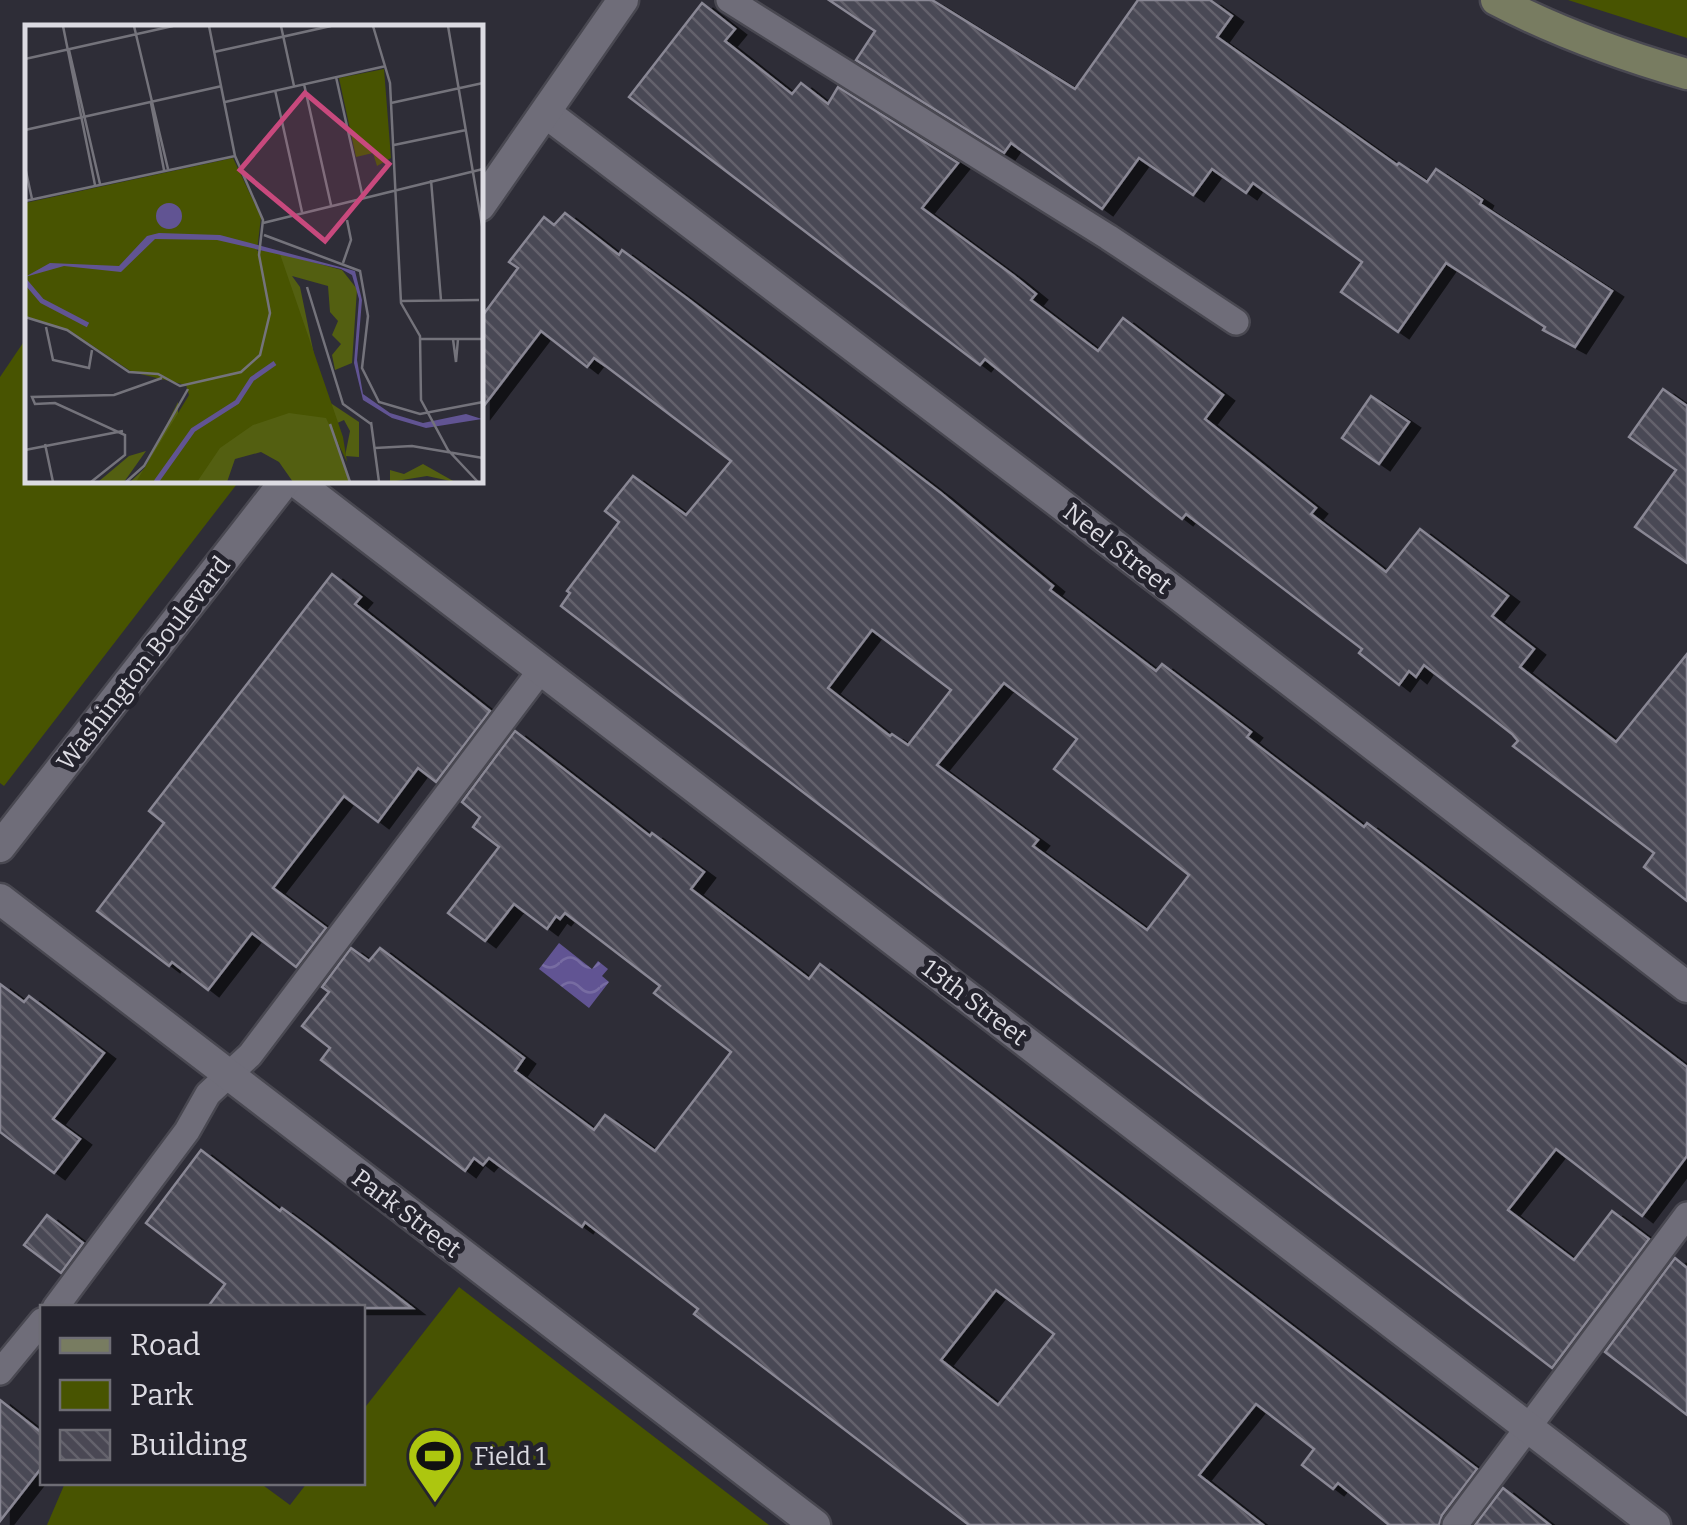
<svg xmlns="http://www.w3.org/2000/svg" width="1687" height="1525" font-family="Bitter,serif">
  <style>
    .park { fill: #485401 }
    .water { fill: url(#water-waves) }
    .building { fill: url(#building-back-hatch); stroke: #898794; stroke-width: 2.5; fill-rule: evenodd; filter: url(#shadow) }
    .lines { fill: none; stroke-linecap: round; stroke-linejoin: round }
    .lane-casing { stroke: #494851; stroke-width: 30 }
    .street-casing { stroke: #494851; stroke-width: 35 }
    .secondary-casing { stroke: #494851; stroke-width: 35 }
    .lane { stroke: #6f6d79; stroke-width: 25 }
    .street { stroke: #6f6d79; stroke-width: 30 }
    .secondary { stroke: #787c61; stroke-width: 30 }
    .labels { text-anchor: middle; stroke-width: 10; stroke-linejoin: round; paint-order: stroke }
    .street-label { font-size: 25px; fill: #dcdbe2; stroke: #24232d }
    .poi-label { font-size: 25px; fill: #dcdbe2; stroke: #24232d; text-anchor: start }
    .inset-river { fill: none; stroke: #615493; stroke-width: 5 }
    .inset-road { fill: none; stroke: #74737b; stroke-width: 2.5 }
    .view { fill: #c8497d; fill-opacity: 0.15; stroke: #c8497d; stroke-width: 5 }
    .inset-edge { fill: none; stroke: #dcdbe2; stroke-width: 5 }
  </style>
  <defs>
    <pattern id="water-waves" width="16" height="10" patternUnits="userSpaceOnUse" patternTransform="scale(2.5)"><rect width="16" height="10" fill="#615493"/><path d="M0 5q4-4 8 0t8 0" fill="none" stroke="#776ca2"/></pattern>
    <pattern id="building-back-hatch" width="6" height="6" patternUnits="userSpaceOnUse" patternTransform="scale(2.5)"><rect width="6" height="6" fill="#4a4854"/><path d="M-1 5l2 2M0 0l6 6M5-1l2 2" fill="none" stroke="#64626c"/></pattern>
    <filter id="shadow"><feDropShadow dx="11" dy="6" stdDeviation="0" flood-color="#0009"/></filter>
  </defs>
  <rect width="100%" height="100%" fill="#2e2d37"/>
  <g class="park">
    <path d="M1568,0h119v38z"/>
    <path d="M27,337l1,143h212l-236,306 -4,-3v-406z"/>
    <path d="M459,1287l310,238h-722l18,-42h195l30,22 17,-22 55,-1 1,-72z"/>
  </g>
  <path class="water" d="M559,943l33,26 6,-8 10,8 -6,7 7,6 -20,26 -50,-39z"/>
  <g class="building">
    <path d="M829,0h103l143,89 63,-89h72l22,16 -15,21 180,128 2,-2 28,19 9,-13 46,31 -2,4 132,87 -37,56 -32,-17 2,-3 -99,-64 -48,69 -57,-40 21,-30 -109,-79 -7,10 -34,-24 -19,26 -54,-37 -37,51 -91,-66 -7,10 -148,-93 19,-29z"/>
    <path d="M702,3l33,26 -10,12 67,53 9,-11 27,21 10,-17 120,76 -36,45 92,68 22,18 -5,6 67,51 25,-33 100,77 -18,24 111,89 -5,6 75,58 34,-43 88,67 -16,20 42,33 -14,18 96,75 71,-88v247l-43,-34 10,-14 -141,-107 5,-5 -6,-7 -88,-69 -8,12 -7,-6 -10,14 -40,-32 3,-4 -176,-135 -4,5 -28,-22 -169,-138 -5,6 -351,-268z"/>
    <path d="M565,213l54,42 3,-5 66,49 253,194 112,93 -3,4 106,81 6,-7 89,68 -4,5 117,90 3,-4 320,244v89l-45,60 -86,-67 -48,61 66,50 38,-49 37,28 -97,129 -991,-762 9,-13 -3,-2 52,-69 -14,-11 28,-35 53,39 45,-54 -124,-94 -13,-9 -7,9 -46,-36 -61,80v-92l38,-51 -9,-6 35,-45 10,8zM872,630l79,60 -43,55 -16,-11 -2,2 -62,-48zM1004,683l73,56 -23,30 135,106 -42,55 -114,-84 5,-6 -101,-75z"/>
    <path d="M1663,389l24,17v157l-52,-36 41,-57 -47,-33z"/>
    <path d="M1371,396l38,26 -30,42 -37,-26z"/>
    <path d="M332,574l29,23 -6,7 135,107 -54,71 -18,-14 -40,54 -34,-26 -71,92 53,40 -30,39 -44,-34 -44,57 -36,-28 -3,4 -72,-55 67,-88 -15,-12z"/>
    <path d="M515,731l135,105 2,-3 52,39 -13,17 118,90 11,-15 657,505 -35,46 -3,10h-50l-51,-42 -5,6 -31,-24 12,-16 -58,-45 -57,71 64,50h-294l-275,-211 4,-5 -113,-87 -3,5 -93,-69 -6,7 -9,-7 -9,13 -144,-111 9,-12 -28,-22 27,-34 -7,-5 29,-39 18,13 11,-13 144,110 -9,13 79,59 11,-15 50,36 76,-99 -77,-59 6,-7 -95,-73 -5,6 -4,-3 -9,13 -33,-25 -29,37 -37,-28 51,-66 -26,-20 7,-10 -18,-15zM996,1290l58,44 -56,71 -57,-45z"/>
    <path d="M0,984l24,18 5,-6 75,57 -51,66 27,20 -26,34 -54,-41z"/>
    <path d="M201,1150l79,61 2,-3 27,20 103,80h-205l18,-24 -79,-61z"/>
    <path d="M47,1215l36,28 -22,30 -37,-28z"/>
    <path d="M1675,1258l12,10v147l-82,-63z"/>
    <path d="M0,1400l42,33v34l-42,54z"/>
    <path d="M1503,1488l47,37h-75z"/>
  </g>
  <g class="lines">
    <g class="lane-casing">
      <g id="lane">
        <path d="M729,0l379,237 128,85"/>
        <path d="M55,1308l132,-177 21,-37 42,-39 291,-385"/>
        <path d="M0,1372l42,-51"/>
        <path d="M1455,1525l232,-310"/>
      </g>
    </g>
    <g class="street-casing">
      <g id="street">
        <path d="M546,113l516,392 625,482"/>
        <path d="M480,206l143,-206"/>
        <path d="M294,480l1361,1045"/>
        <path d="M0,847l286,-367"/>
        <path d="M0,899l815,626"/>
      </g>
    </g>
    <g class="secondary-casing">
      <path id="secondary" d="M1496,0c61,32 125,55 191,74"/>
    </g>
    <use href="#lane" class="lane"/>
    <use href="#street" class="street"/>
    <use href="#secondary" class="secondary"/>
  </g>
  <defs>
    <g id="stadium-pin" transform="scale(2.875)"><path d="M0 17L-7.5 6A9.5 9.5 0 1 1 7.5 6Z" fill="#adc60f" stroke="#24232d"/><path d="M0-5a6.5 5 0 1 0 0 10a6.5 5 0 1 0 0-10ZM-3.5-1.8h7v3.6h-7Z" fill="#111"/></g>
  </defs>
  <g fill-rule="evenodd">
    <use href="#stadium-pin" x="435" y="1456"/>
  </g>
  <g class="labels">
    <g class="street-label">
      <text transform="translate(1118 548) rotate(38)" y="9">Neel Street</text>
      <text transform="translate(143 663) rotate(-52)" y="9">Washington Boulevard</text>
      <text transform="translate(975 1002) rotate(37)" y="9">13th Street</text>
      <text transform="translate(407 1213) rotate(37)" y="9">Park Street</text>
    </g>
    <g class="poi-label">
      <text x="474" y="1465">Field 1</text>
    </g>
  </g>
  <g transform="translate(25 25)">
    <rect width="458" height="458" fill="#2e2d37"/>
    <path d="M254,228l63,17 15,19 -5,74 -17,7 -3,-15 9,-11 -9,-9 6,-14 -8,-9 -2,-26 -36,-10 8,11 23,111 36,24v35l-14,-1 5,-25 -6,-11 -11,5 16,57h-56l-14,-20 -18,-10 -26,7 -8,23h-97l15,-14 33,-66v17zM121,426l-22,31h-26l31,-26zM398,439l32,18 -28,-6 -37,6v-12l14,4z" fill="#535f11"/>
    <path d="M359,44l7,89 -14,8 -4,-13 -17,4 -17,-79zM208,133l28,59 -4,34 9,-1 16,3 2,1h-4l63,183 4,25 -21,-44 -37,-5 -36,12 -33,23 -23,34h-61l53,-87 -3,-10 -54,-13 -60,-40 -47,-16v-113z" fill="#485401"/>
    <path d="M131 191a13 13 0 1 1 26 0a13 13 0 1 1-26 0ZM134,208l61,2 135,36 7,29 -5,60 6,34 27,19 33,10 43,-9 16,5 -56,9 -34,-10 -29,-18 -9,-37 5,-64 -7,-24 -11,-6 -124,-29 -62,-1 -34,33 -57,-6 -39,11 25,-14 69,3 28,-30z" fill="#615493"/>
    <path class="inset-river" d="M0,256l17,20 46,24M131,457l37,-52 44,-28 15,-23 23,-16"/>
    <path class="inset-road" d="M38,1l32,159M109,1l34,143M256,1l13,60M348,1l17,57 11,220 19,33 1,64 27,50 30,32M423,1l35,205M44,25l31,134M189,27l117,-26M0,34l148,-33M311,52l27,121M279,59l27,121M250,65l27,122M200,77l161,-36M126,78l13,67M366,78l92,-20M0,105l197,-44M369,120l72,-15M0,142l7,32M406,155l10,120M0,176l210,-45M238,198l220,-54M239,210l96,36 8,45 -6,52 17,34 41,12 63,-12M458,215v133M318,238l8,-23 -4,-20M282,262l36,117 28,20M376,276l78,-1M0,292l42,13 62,42 29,2 22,12 61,-14 19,-17 10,-42 -11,-58 4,-35 -28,-64 -26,-130M21,302l7,33 36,8 3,-18M395,314h63M428,314l3,23 2,-23M346,397l8,60M305,399l20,58M20,419l8,38M350,423l37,-2 71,12M0,425l98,-19M66,457l34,-27v-20l-70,-32 -20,1 -3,-7 82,-2 48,-17M101,457l18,-16 44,-77"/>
    <path class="view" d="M280,68l84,71 -64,77 -85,-71z"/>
    <rect width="458" height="458" class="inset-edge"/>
  </g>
  <rect x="40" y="1305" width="325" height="180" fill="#24232d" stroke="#6e6d75" stroke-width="2.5"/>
  <rect x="60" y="1338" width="50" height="15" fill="#787c61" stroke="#6e6d75" stroke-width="2.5"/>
  <text x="130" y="1355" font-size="30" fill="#dcdbe2">Road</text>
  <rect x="60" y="1380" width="50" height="30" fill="#485401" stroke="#6e6d75" stroke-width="2.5"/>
  <text x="130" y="1405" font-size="30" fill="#dcdbe2">Park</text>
  <rect x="60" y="1430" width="50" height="30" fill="url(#building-back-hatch)" stroke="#6e6d75" stroke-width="2.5"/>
  <text x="130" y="1455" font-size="30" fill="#dcdbe2">Building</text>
</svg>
